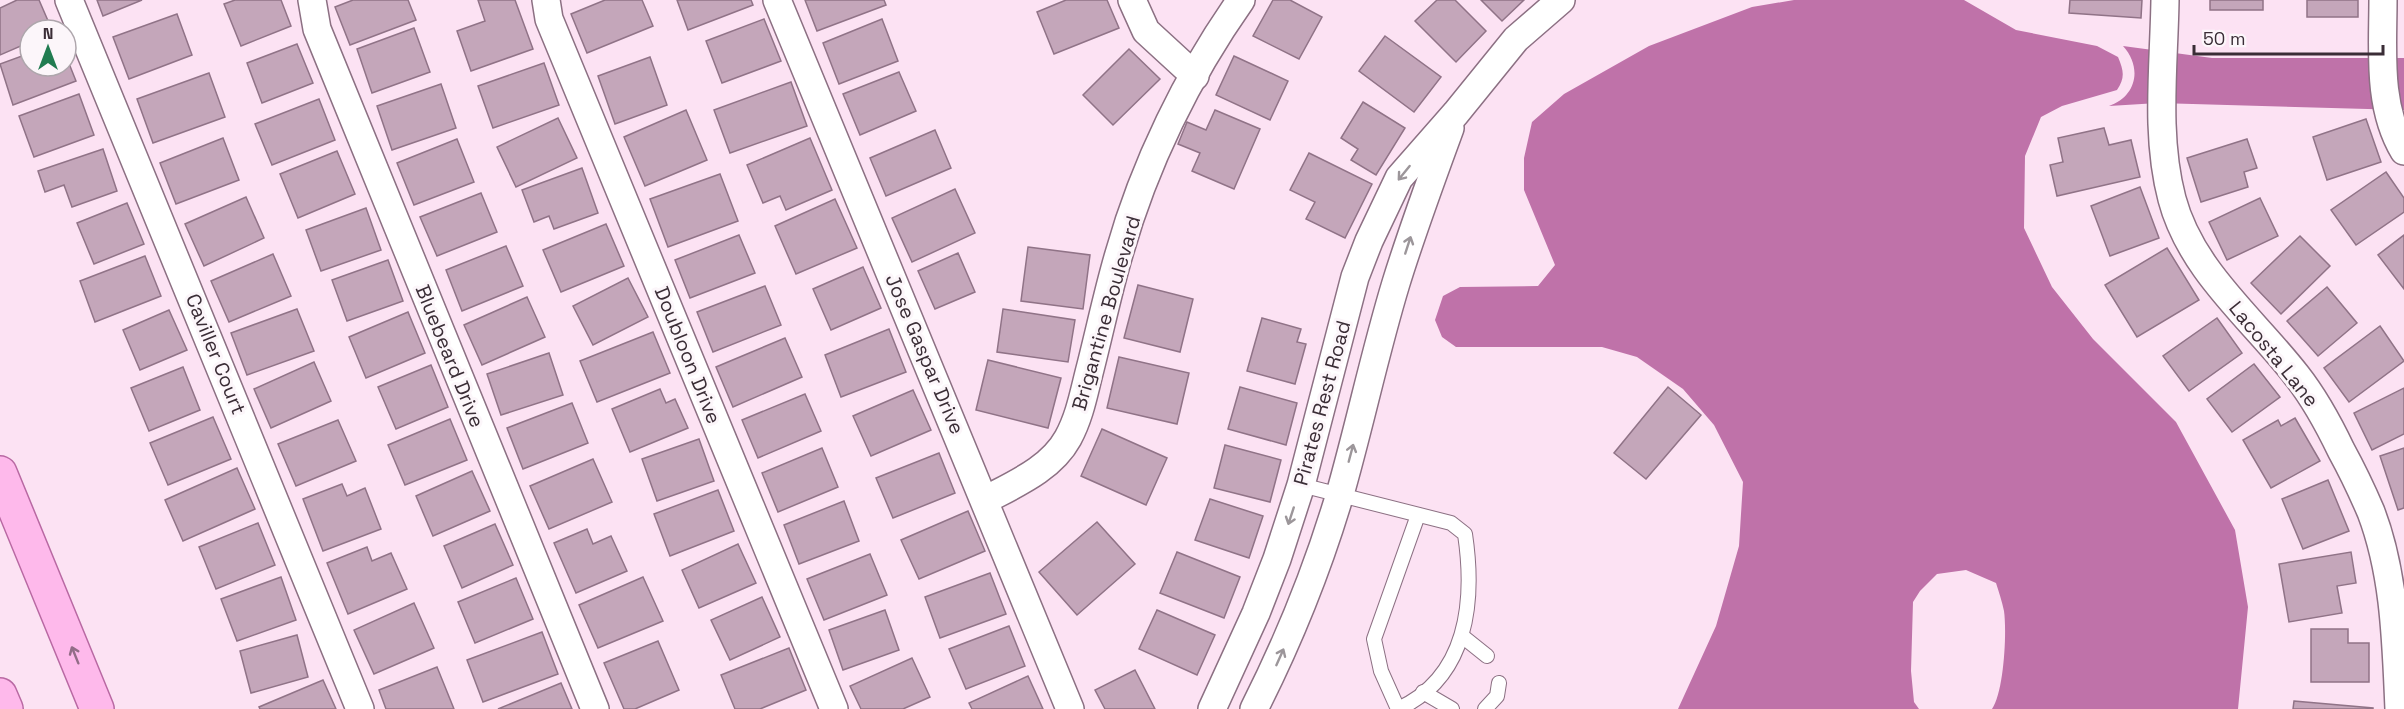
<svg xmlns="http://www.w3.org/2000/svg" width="2404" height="709" font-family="'Space Grotesk',sans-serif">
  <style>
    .water { fill: #bf72a9 }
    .building { fill: #c4a6ba; stroke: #907387; stroke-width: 1.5 }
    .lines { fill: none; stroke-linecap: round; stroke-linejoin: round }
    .lane-casing { stroke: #8c7083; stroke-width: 16 }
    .street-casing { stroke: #8c7083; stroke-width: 30 }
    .primary-casing { stroke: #b969a3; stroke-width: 36 }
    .lane { stroke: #fff; stroke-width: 14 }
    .street { stroke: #fff; stroke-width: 27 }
    .primary { stroke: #feb9eb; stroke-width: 33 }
    .oneway { stroke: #9c969a }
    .oneway2 { stroke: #926c87 }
    .labels { text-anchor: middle; stroke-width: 6; stroke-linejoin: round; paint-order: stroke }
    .street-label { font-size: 20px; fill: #3a2d36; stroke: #fcf6fa }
  </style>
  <rect width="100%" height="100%" fill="#fce2f3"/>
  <g class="water">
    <path d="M1794,0h170l52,30 81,16 21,11c6,14 7,21 -1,33l-55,16 -21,11 -16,39 -1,72 28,59 41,52 83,83 59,108 13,77 -10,102h-246c12,-17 15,-77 12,-98 -2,-9 -5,-19 -8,-28l-30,-13 -29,4 -17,17 -7,11 -2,69 3,31 5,7h-241l38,-83 23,-80 4,-64 -29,-57 -31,-36 -46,-32 -35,-10h-146l-14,-10 -7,-17 8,-24 17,-9 78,-1 17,-21 -31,-75v-32l8,-36 32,-28 85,-48 103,-39z"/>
    <path d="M2123,46l89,12h192v52l-246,-7 -49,3c27,-9 34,-38 14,-60z"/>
  </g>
  <g class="building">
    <path d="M17,0h22l13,30h-22v12l-30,13v-47z"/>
    <path d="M97,0h45l-39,16z"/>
    <path d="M235,0h46l10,26 -50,20 -17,-42z"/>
    <path d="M353,0h55l8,20 -66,25 -15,-38z"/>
    <path d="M478,0h37l18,49 -62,22 -14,-40 28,-10z"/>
    <path d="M605,0h37l11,26 -66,27 -16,-39z"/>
    <path d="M677,0h74l2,5 -65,25z"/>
    <path d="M805,0h79l2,5 -69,26z"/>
    <path d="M1066,0h41l12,28 -65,26 -17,-42z"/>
    <path d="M1273,0h17l32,17 -23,42 -46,-23z"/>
    <path d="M1437,0h18l31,31 -30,31 -41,-41z"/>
    <path d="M1481,0h43l-22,21z"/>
    <path d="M2070,0h72l-1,18 -72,-5z"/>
    <rect x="2210" y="0" width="53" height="10"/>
    <rect x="2307" y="0" width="51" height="17"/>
    <path d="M177,14l15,41 -63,24 -16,-42z"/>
    <path d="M764,19l17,42 -59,22 -16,-42z"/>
    <path d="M882,19l16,42 -59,23 -16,-41z"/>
    <path d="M414,28l16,44 -58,21 -15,-44z"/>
    <path d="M1385,36l56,41 -27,35 -55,-41z"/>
    <path d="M297,44l16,39 -51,20 -15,-40z"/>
    <path d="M1129,49l31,30 -47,46 -30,-30z"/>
    <path d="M30,53v13h36v-10l10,25 -63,24 -13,-41z"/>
    <path d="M1234,56l54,25 -18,39 -54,-25z"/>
    <path d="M650,57l17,48 -52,19 -17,-48z"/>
    <path d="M544,63l15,42 -66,23 -15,-42z"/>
    <path d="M899,72l17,39 -56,24 -17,-41z"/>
    <path d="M209,73l16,44 -72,26 -16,-44z"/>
    <path d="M791,82l16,44 -77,27 -16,-43z"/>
    <path d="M441,84l15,44 -64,22 -15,-44z"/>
    <path d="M79,94l15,41 -60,22 -15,-41z"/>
    <path d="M319,99l16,41 -63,25 -17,-41z"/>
    <path d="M1363,102l42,26 -29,47 -25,-15 7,-11 -17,-11z"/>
    <path d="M686,110l21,50 -62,26 -21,-49z"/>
    <path d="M1215,110l45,19 -26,60 -42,-18 8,-18 -22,-9 9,-22 19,8z"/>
    <path d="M558,118l19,40 -61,29 -19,-40z"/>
    <path d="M2366,119l15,43 -54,18 -14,-43z"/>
    <path d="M2104,128l5,17 22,-5 9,37 -83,19 -7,-31 13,-3 -5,-24z"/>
    <path d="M935,130l16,38 -65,28 -16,-38z"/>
    <path d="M223,138l16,42 -63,24 -16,-41z"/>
    <path d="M810,138l22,52 -46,20 -6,-14 -17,7 -16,-38z"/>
    <path d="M457,139l17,43 -60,23 -17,-42z"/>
    <path d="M2247,139l10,29 -13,4 4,15 -47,15 -14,-44z"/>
    <path d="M103,149l14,42 -45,16 -8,-22 -19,7 -7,-21z"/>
    <path d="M337,151l18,43 -57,24 -18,-44z"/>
    <path d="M1309,153l63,31 -27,54 -39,-19 9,-17 -25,-12z"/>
    <path d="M582,168l16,45 -44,16 -5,-13 -15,6 -12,-32z"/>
    <path d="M2386,172l18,26v14l-48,33 -25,-35z"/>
    <path d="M720,174l18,47 -70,26 -18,-48z"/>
    <path d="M2140,187l19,51 -49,18 -19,-50z"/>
    <path d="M955,189l20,44 -63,29 -20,-44z"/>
    <path d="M481,193l16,39 -60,24 -17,-39z"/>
    <path d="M246,197l18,41 -60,28 -19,-42z"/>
    <path d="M2260,198l18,38 -51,24 -18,-38z"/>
    <path d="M835,199l22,49 -61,26 -21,-48z"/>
    <path d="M127,203l17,41 -50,20 -17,-41z"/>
    <path d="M366,208l15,42 -60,21 -15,-41z"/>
    <path d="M606,224l18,42 -63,26 -18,-42z"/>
    <path d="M739,235l16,38 -65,25 -15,-38z"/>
    <path d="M2404,235v54l-26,-34z"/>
    <path d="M2300,236l30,30 -49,48 -30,-31z"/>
    <path d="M506,246l17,40 -61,25 -16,-41z"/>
    <path d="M1028,247l62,8 -7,54 -62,-8z"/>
    <path d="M2167,248l32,52 -62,37 -32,-52z"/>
    <path d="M958,253l17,39 -40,17 -17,-38z"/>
    <path d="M273,254l18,42 -62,26 -18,-41z"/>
    <path d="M145,256l16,40 -66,26 -15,-41z"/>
    <path d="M388,260l15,41 -56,20 -15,-41z"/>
    <path d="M863,267l18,41 -50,22 -18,-41z"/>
    <path d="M628,278l20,39 -55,28 -20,-39z"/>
    <path d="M1138,285l55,14 -13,53 -56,-14z"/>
    <path d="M765,286l16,39 -68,27 -16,-40z"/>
    <path d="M2327,287l30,36 -39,33 -31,-35z"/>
    <path d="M527,297l18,40 -63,28 -18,-40z"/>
    <path d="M297,309l17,42 -67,24 -16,-42z"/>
    <path d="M1003,309l72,11 -7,42 -71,-10z"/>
    <path d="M169,310l18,40 -47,20 -17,-40z"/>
    <path d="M408,312l17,41 -59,25 -17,-41z"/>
    <path d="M1262,318l39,11 -4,13 9,2 -11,40 -48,-13z"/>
    <path d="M2217,318l25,35 -53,38 -26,-35z"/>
    <path d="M2380,326l24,35 -55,41 -25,-34z"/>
    <path d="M889,329l17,43 -65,25 -16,-42z"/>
    <path d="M653,332l17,41 -73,29 -17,-41z"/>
    <path d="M785,338l17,39 -69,30 -17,-40z"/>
    <path d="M549,353l14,42 -62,20 -14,-41z"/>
    <path d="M1119,357l70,16 -12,51 -70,-16z"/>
    <path d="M988,360l73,18 -13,50 -72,-18z"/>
    <path d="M314,362l17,39 -60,27 -17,-39z"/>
    <path d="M2254,364l26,33 -48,35 -25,-33z"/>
    <path d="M431,365l17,42 -52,22 -18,-42z"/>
    <path d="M183,367l17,43 -51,21 -18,-43z"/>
    <path d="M1240,387l57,16 -11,42 -58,-16z"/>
    <path d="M1668,387l33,28 -55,64 -32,-26z"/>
    <path d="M2404,388v46l-32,16 -18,-37z"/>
    <path d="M660,389l6,14 9,-4 13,29 -58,24 -18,-43z"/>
    <path d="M913,390l18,40 -60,26 -18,-40z"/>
    <path d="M805,394l16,37 -63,27 -16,-38z"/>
    <path d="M572,403l16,40 -65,26 -16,-41z"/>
    <path d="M213,417l18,42 -63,26 -18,-42z"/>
    <path d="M2295,418l25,43 -49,27 -28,-48 35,-20 3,6z"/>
    <path d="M450,419l17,41 -62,25 -17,-40z"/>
    <path d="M338,420l18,41 -60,25 -18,-42z"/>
    <path d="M1102,429l65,29 -21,47 -65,-29z"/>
    <path d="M699,439l15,42 -57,20 -15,-42z"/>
    <path d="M1225,445l56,15 -11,42 -56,-14z"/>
    <path d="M822,448l16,39 -60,25 -16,-39z"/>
    <path d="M2404,448v60l-6,2 -18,-54z"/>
    <path d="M939,453l16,40 -62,25 -17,-40z"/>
    <path d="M593,459l19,43 -63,27 -19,-43z"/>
    <path d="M237,468l18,41 -72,32 -18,-41z"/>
    <path d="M472,471l18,40 -57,25 -17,-40z"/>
    <path d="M2328,480l21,51 -46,18 -21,-50z"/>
    <path d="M342,484l5,12 18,-8 16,41 -58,22 -20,-52z"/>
    <path d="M718,490l16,41 -64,25 -16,-42z"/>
    <path d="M1210,499l53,17 -14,42 -54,-18z"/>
    <path d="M844,501l15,40 -60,23 -15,-39z"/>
    <path d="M968,511l17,40 -66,28 -18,-39z"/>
    <path d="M1097,522l38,42 -58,51 -38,-43z"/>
    <path d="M258,523l17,42 -59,24 -17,-42z"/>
    <path d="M495,524l18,41 -51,23 -18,-42z"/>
    <path d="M587,529l6,15 18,-8 16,35 -51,22 -22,-50z"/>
    <path d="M738,544l18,39 -57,25 -17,-38z"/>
    <path d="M367,547l5,14 19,-8 16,36 -59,25 -21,-51z"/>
    <path d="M1177,552l63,25 -16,41 -64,-25z"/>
    <path d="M2351,552l5,31 -19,3 5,27 -53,9 -10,-58z"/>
    <path d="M870,554l17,41 -63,25 -17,-41z"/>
    <path d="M990,573l16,41 -66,24 -15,-41z"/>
    <path d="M281,577l15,43 -59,21 -16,-42z"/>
    <path d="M643,577l20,44 -65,27 -19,-43z"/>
    <path d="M516,578l17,41 -58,24 -17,-41z"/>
    <path d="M762,597l18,40 -50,23 -19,-40z"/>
    <path d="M414,603l20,45 -60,26 -20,-44z"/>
    <path d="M885,610l14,40 -56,20 -14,-40z"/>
    <path d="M1157,610l58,25 -18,40 -58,-26z"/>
    <path d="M1009,626l16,40 -59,23 -17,-40z"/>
    <path d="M2311,629h37v14h21v39h-58z"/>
    <path d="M542,632l16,42 -75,28 -16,-42z"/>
    <path d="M297,635l11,42 -57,16 -11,-42z"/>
    <path d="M658,641l21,49 -44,19h-11l-20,-46z"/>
    <path d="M789,648l17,42 -46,19h-25l-14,-34z"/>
    <path d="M912,658l18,39 -27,12h-42l-11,-23z"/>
    <path d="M437,667l17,42h-68l-7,-19z"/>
    <path d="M1135,670l20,39h-50l-10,-19z"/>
    <path d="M1028,676l15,33h-71l-3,-6z"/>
    <path d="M323,680l13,29h-76l-1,-2z"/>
    <path d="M561,683l11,26h-74z"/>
    <path d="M2294,701l79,7v1h-80z"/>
  </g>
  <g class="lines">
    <g class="lane-casing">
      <g id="lane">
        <path d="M1301,485l150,38 14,11c10,67 3,143 -67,175"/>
        <path d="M1462,636l25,20"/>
        <path d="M1423,692l29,17"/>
        <path d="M1398,709l-17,-38 -7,-32 44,-124"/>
        <path d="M1485,709l12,-13 2,-13"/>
      </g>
    </g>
    <g class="street-casing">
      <g id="street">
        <path d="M69,0l291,709"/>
        <path d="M312,0l5,29 278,680"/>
        <path d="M546,0l3,19 285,690"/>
        <path d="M777,0l293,709"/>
        <path d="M1132,0l14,31 49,45"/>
        <path d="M2165,0c-1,66 -10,135 7,199 19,72 82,121 125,177 18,23 32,49 44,74 11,20 21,41 30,62 24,63 25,131 28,197"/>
        <path d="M2383,0c0,50 -6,106 21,151"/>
        <path d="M985,500c30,-16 66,-31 83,-62 12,-22 16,-46 22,-69 10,-39 18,-78 29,-115 25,-89 69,-179 122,-254"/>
        <path d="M1212,709l44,-96 21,-54 24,-74 54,-208 14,-36 30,-63 57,-65 60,-74 45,-39"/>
        <path d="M1254,709c35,-69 64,-141 86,-215 20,-70 35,-142 56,-211 16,-52 35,-103 54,-155"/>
      </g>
    </g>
    <g class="primary-casing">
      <g id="primary">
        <path d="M0,473l97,236"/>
        <path d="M0,695l6,14"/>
      </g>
    </g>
    <use href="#lane" class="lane"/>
    <use href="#street" class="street"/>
    <use href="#primary" class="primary"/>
  </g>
  <defs><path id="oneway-shaft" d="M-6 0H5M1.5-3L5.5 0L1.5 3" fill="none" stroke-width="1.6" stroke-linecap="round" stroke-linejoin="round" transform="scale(1.5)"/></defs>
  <g class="oneway">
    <use href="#oneway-shaft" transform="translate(1404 173) rotate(129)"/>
    <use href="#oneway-shaft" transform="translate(1408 245) rotate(-72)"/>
    <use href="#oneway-shaft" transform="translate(1351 453) rotate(-75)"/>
    <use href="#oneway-shaft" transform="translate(1291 516) rotate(108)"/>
    <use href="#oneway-shaft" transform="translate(1280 657) rotate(-66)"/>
  </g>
  <use class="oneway2" href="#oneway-shaft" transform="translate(75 655) rotate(-112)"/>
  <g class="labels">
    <g class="street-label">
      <text transform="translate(1106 313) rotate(-74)" y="7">Brigantine Boulevard</text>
      <text transform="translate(216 354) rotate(68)" y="7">Caviller Court</text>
      <text transform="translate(925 354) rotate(67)" y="7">Jose Gaspar Drive</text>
      <text transform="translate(2274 354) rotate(51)" y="7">Lacosta Lane</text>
      <text transform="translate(688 355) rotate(68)" y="7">Doubloon Drive</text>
      <text transform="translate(450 356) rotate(68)" y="7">Bluebeard Drive</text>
      <text transform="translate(1322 403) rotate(-75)" y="7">Pirates Rest Road</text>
    </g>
  </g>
  <g transform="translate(48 48)"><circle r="28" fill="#fcf6fa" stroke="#aea6ac" stroke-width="1.5"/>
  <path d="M0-4.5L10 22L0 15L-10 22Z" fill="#217c51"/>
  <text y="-9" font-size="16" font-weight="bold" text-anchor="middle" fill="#3a2d36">N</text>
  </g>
  <path d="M2194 45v9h189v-9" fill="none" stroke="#3a2d36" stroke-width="3"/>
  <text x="2203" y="45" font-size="18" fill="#3a2d36" stroke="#fcf6fa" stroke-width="4.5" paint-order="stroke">50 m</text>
</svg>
